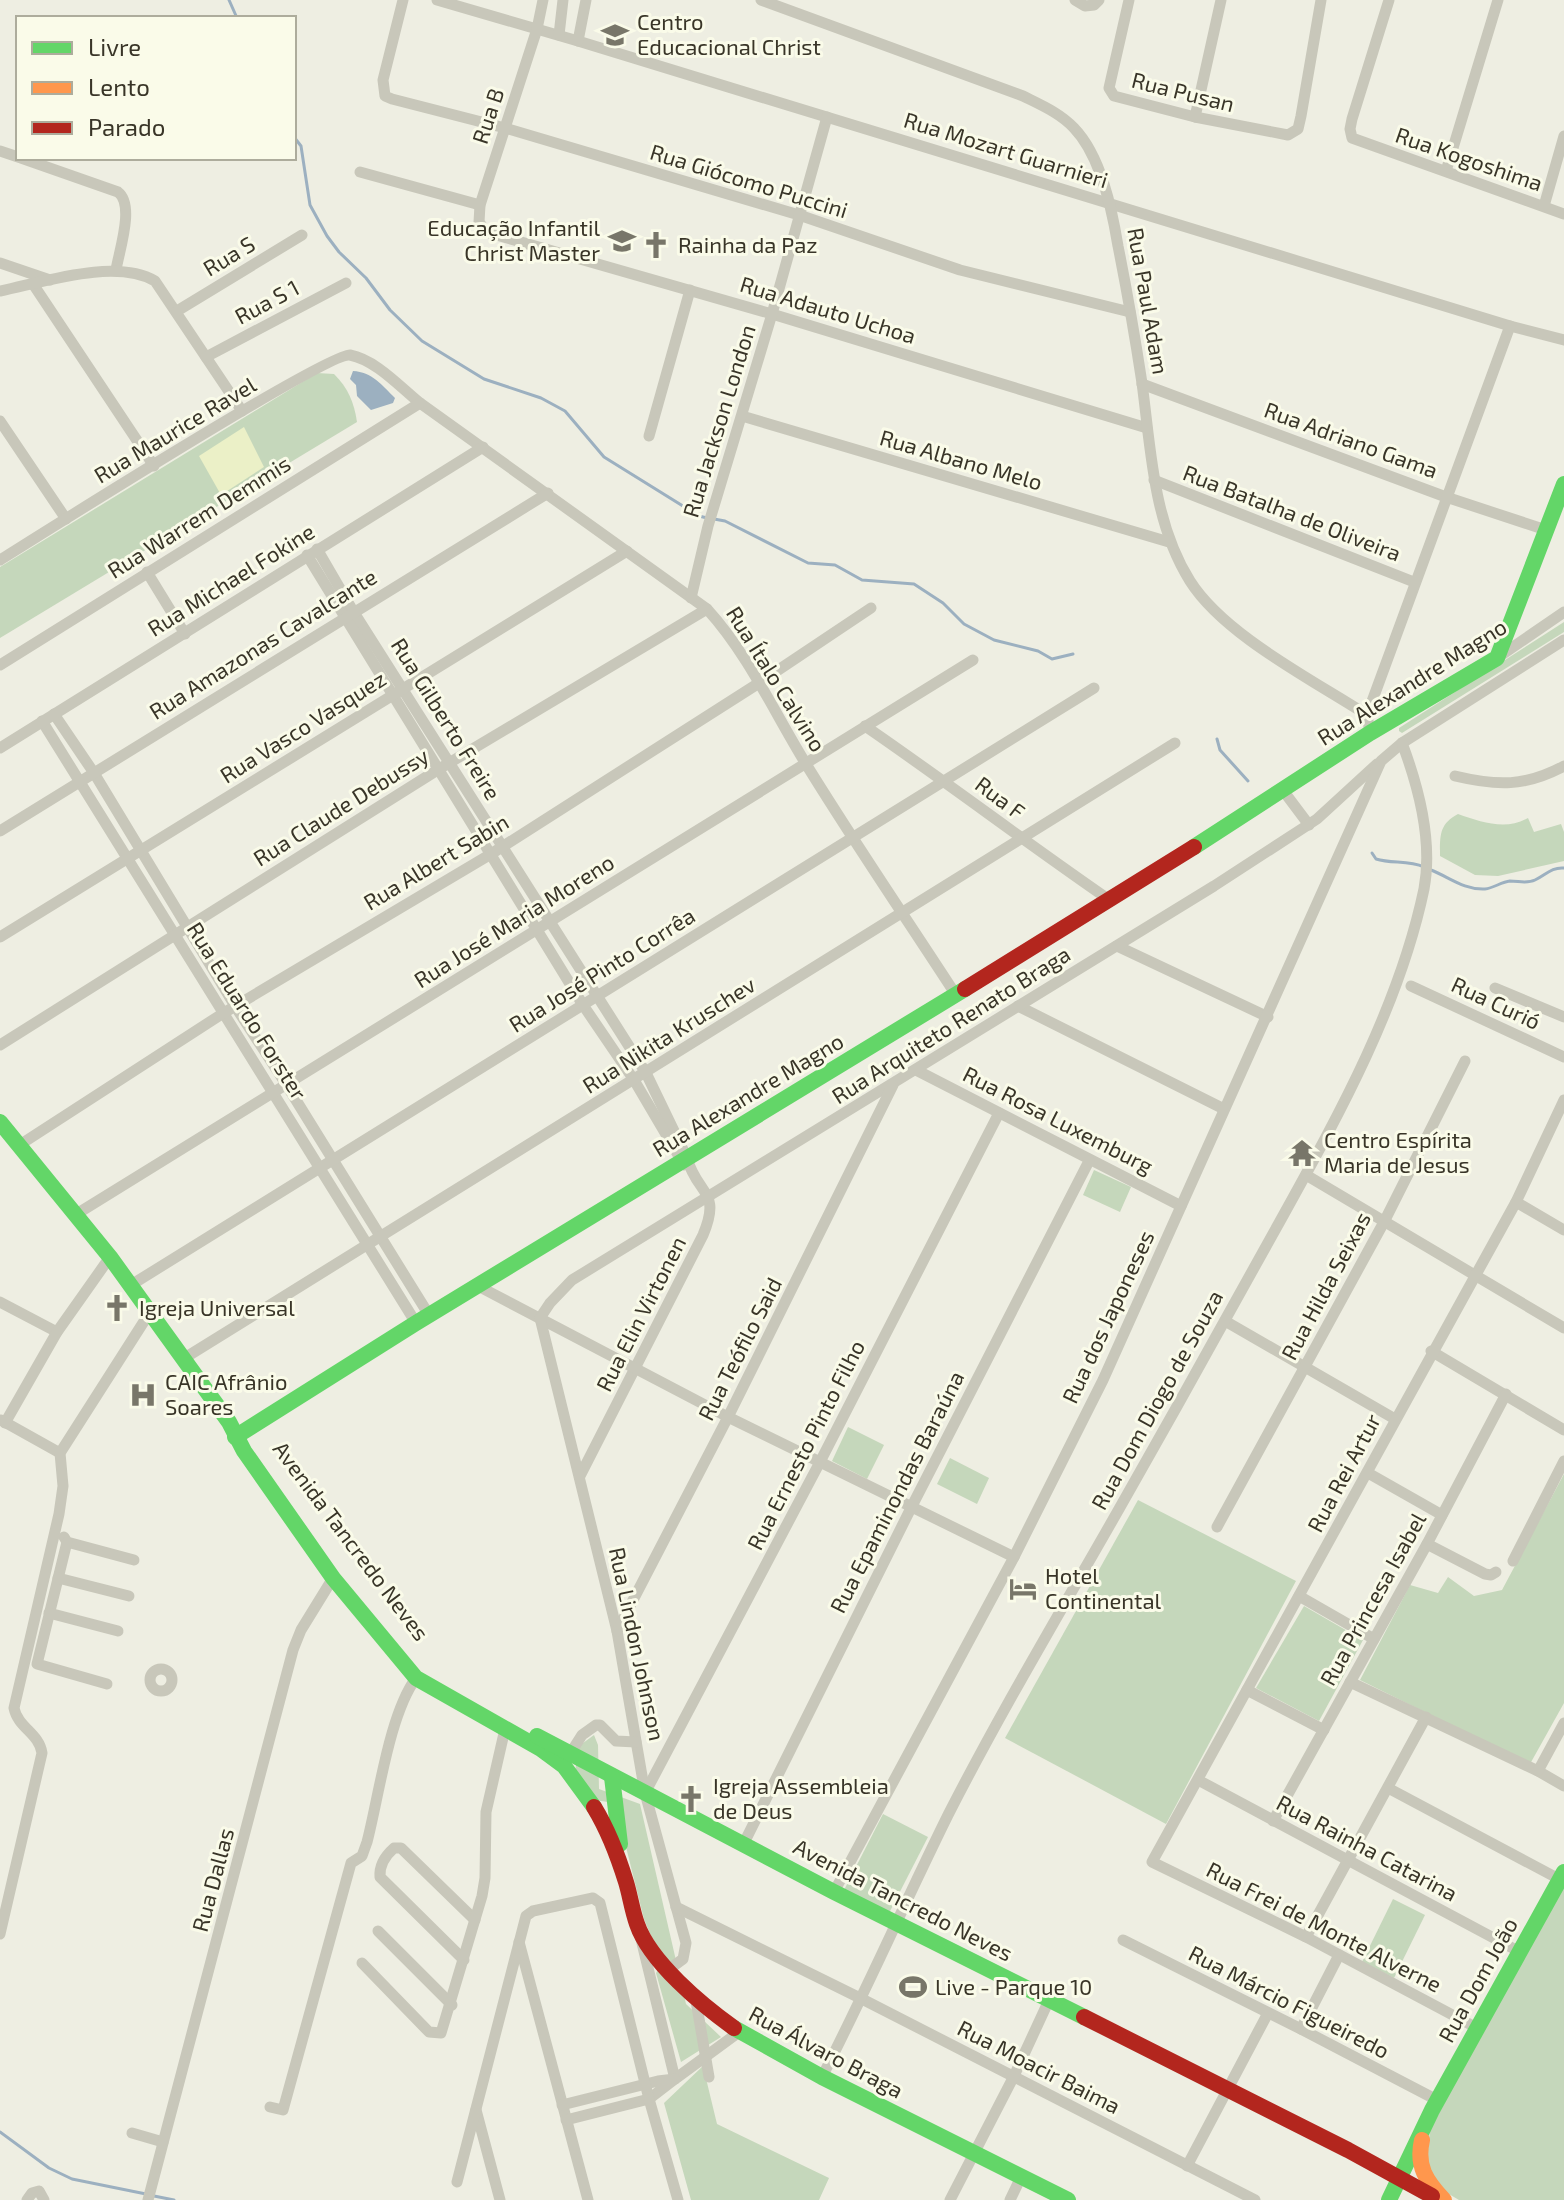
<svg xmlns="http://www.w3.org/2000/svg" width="1564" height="2200" font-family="'Exo 2',sans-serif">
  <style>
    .green { fill: #c5d7bb }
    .sand { fill: #ebf0c7 }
    .water { fill: #9cb0c0 }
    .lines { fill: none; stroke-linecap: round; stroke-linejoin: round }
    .stream { stroke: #9cb0c0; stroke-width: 3 }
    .street { stroke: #c8c7ba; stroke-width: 11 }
    .fast { stroke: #63d668; stroke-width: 16 }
    .slow { stroke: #ff974d; stroke-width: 16 }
    .jam { stroke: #b3261e; stroke-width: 16 }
    .labels { text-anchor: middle; stroke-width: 6; stroke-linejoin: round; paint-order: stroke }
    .poi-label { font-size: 22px; fill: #393528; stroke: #fafbe9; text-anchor: start }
    .street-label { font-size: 22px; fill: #393528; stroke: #fafbe9 }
  </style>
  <rect width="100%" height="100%" fill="#eeeee2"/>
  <g class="green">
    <path d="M317,373l17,1c14,14 20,28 23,48l-357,216v-71z"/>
    <path d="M1564,622v10l-162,101 -3,-2v-3z"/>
    <path d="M1458,814c23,8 48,17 70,4l6,14 27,-8 3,8v29l-66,15 -23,-1 -35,-19c0,-20 -1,-32 18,-42z"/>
    <path d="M1094,1170l37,17 -11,25 -37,-17z"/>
    <path d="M848,1427l36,18 -17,34 -35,-18z"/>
    <path d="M950,1458l39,20 -12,26 -40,-20z"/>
    <path d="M1564,1474v229l-34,61 -170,-84 50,-95 28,8 10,-16 26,19 28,-6z"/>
    <path d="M1138,1500l158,81 -130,243 -161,-86z"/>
    <path d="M1304,1606l59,34 -44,81 -63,-33z"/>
    <path d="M594,1735l4,10 1,44 41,15 46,200 35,33 -40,25 -25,-89 6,-10 -18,-44 -29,-116 -21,-3 -19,-28 4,-26z"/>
    <path d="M883,1814l45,23 -41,80 -45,-23z"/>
    <path d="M1564,1878v322h-105l-22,-13 -11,-26 4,-31z"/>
    <path d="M1393,1899l32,16 -31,63 -32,-16z"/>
    <path d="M703,2066l14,58 112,54 -10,22h-128l-27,-97z"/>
  </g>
  <path class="sand" d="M244,427l20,40 -43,28 -22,-39z"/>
  <path class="water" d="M353,371c19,1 29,14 42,27l-2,5 -22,7 -14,-14 -1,-11 -6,-6z"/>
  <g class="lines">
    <g class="stream">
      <path d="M229,0l8,18"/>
      <path d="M294,137l7,9 9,59 17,31 12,16 27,26 24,32 32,31 62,38 57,19 24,13 39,46 95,59 8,2"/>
      <path d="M714,519l11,2 83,42 27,2 27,15 52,4 29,19 21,21 30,16 44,11 14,8 21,-5"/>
      <path d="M1217,739l3,11 28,31"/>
      <path d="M1372,853l4,6c16,5 32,1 48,8"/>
      <path d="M1431,870c18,7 33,20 54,19 9,-1 16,-7 25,-8 9,0 17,3 25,-1 11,-5 16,-13 29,-12"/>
      <path d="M0,2132l49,36 23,11 74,15"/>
      <path d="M154,2196l20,4"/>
    </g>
    <g class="street">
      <path d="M403,0l-20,80 2,16 7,3 113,29 294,87 161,55 170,42"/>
      <path d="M437,0l141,41 932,285 54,14"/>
      <path d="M543,0l-6,29 -57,176 -1,17 7,10 286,82 375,114"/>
      <path d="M761,0l262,96c18,9 37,17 51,32 27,28 38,81 44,118 9,45 17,91 24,137 9,67 11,139 48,198 34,54 123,99 177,134l3,18"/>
      <path d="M1075,0l10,6 9,-1 5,-5"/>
      <path d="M1129,0l-20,88 5,8 81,21 93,18 10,-6 3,-13 20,-116"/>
      <path d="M1389,0l-37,119 -2,10 2,9 212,76"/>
      <path d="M559,35l4,-35"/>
      <path d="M578,41l8,-41"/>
      <path d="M1195,117l26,-117"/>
      <path d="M0,151l18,6"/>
      <path d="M21,158l97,34c17,13 1,59 -2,78"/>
      <path d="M1446,171l52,-171"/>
      <path d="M360,172l120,33"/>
      <path d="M1544,206l20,-70"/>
      <path d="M0,263l50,17"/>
      <path d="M33,284l121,182"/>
      <path d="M0,291c44,-9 115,-33 155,-10l87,130"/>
      <path d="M177,311l125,-76"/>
      <path d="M206,357l140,-74"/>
      <path d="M1142,384l304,113 100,33"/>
      <path d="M742,416l427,126"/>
      <path d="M0,421l66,98"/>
      <path d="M649,436l41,-146"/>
      <path d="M1154,480l260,102"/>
      <path d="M317,549l36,62 293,462 41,85c10,37 35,32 16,77l-123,241"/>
      <path d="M307,555l276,450 51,75 50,85"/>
      <path d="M0,560c40,-25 329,-208 350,-205 26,5 50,32 70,48l287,206c41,45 67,103 99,155 48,78 100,154 150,231"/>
      <path d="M147,572l38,62"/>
      <path d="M691,598l17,-72 64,-212 55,-197"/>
      <path d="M1497,658l67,-46"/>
      <path d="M0,665l420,-262"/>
      <path d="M54,714l40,59 141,233 51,78 143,231"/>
      <path d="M1367,715l143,-389"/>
      <path d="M42,721l374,602"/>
      <path d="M865,726c83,57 163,118 246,175"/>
      <path d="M0,748l483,-301"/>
      <path d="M1455,776c42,10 70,11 109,-10"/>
      <path d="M1282,789l27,36"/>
      <path d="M0,831l548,-338"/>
      <path d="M0,937l627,-386"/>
      <path d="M1117,946l151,71"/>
      <path d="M1411,986l153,71"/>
      <path d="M1495,988l69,29"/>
      <path d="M1018,1006l206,103"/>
      <path d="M0,1045l439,-276 268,-160"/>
      <path d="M916,1070l265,136"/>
      <path d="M18,1146l204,-132 269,-160 268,-171 112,-75"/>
      <path d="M1306,1175l258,153"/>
      <path d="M1516,1202l48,28"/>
      <path d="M75,1215l898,-555"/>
      <path d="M131,1285l963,-597"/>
      <path d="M478,1286l250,131 286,140"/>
      <path d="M0,1302l57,30"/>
      <path d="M540,1318l10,-15 22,-23 642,-394 103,-67 60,-55"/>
      <path d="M540,1318l77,313 28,162 41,150 -3,16 -15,11"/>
      <path d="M1225,1321l170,98"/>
      <path d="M1431,1351l133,79"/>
      <path d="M183,1359l992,-616"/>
      <path d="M1,1420l59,33"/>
      <path d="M5,1423l52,-91 53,-75"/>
      <path d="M1368,1473l74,42"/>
      <path d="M1217,1527l167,-305 81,-161"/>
      <path d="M64,1537l3,5 67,18"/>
      <path d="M67,1542l-30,122 70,20"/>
      <path d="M1427,1544l58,30 6,1 5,-3"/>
      <path d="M1513,1561l51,-100"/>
      <path d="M58,1578l71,18"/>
      <path d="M1299,1596l75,43"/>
      <path d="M49,1613l69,18"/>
      <path d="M617,1631l111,-214 165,-332"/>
      <circle cx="161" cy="1680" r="11"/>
      <path d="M1350,1682l188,89 26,15"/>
      <path d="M1247,1690l77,40"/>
      <path d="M568,1757l14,-22 14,-10h4l16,16 20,1"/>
      <path d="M1538,1771l26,-48"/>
      <path d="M1198,1780l320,171"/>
      <path d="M1388,1788l171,91"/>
      <path d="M645,1793l175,-331 179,-349"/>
      <path d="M1273,1821l154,-277 79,-150"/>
      <path d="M744,1843l167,-335 178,-347"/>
      <path d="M834,1892l180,-335 89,-177 278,-619 21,-18 162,-103"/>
      <path d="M676,1907l186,92 393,201"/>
      <path d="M378,1931l74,74"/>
      <path d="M0,1934l42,-181c-3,-20 -24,-25 -28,-45l45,-194 4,-28 -3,-33 90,-141"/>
      <path d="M1306,1937l120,-220"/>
      <path d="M641,1939l34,140 64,-47"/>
      <path d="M1123,1940l178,89 136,71"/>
      <path d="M519,1942l69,258"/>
      <path d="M464,1960l-84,-83c-1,-12 5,-21 14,-29h7l74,72"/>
      <path d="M362,1963l67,69 12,1 41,-137 3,-18 1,-66 19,-83"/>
      <path d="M695,1995l14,82"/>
      <path d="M1477,2028l-171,-91 -154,-75 364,-660 48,-102"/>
      <path d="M1301,2029l38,-74"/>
      <path d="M822,2077c44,-86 83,-175 126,-262 53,-104 113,-204 171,-306 54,-95 107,-190 160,-286 58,-105 120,-215 145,-334 9,-48 -5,-101 -22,-146"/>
      <path d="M562,2105l96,-24 17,-2 -26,20 -83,21"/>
      <path d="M270,2107l13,3 68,-247 11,-7 5,-14c12,-46 22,-127 49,-164"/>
      <path d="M476,2110l24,90"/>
      <path d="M132,2133l31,9"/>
      <path d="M1187,2166l81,-153"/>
      <path d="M457,2182l69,-266 7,-5 60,-13 7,5 49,196 29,101"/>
      <path d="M27,2200l5,-7 7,-2 5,9"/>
      <path d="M148,2200l145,-550 8,-20 32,-52"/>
      <path d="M950,2200l64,-124 36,-78"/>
      <path d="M1010,2200l12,-25"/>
    </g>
    <g class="fast">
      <path d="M1194,847l176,-114 127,-75 67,-174"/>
      <path d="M0,1122l110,135 119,165 15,29 89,127 83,100 125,71 23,17 30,41"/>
      <path d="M235,1437l181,-114 549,-334"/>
      <path d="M537,1736l297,156 250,125"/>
      <path d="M612,1777l8,67"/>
      <path d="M734,2028l88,49 246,123"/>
      <path d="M1389,2200l43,-90 132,-238"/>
    </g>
    <path class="slow" d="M1422,2140c-6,26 4,41 22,60"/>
    <g class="jam">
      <path d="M965,989l229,-142"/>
      <path d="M594,1807c14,23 24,49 32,75 4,13 6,28 11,42 13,38 65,81 97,104"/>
      <path d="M1084,2017l264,133 84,46"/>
    </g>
  </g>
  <defs>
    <g id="school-bare" transform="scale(2.16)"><path d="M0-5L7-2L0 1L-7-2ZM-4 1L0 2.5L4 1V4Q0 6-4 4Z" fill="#787669" stroke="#fafbe9" stroke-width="2.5" paint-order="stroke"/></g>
    <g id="church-bare" transform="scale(2.16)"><path d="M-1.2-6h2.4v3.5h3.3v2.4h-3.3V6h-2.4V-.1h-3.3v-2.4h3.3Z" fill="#787669" stroke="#fafbe9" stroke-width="2.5" paint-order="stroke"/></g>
    <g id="temple-bare" transform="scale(2.16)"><path d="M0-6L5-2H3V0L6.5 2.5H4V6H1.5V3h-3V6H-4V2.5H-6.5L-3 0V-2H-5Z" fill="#787669" stroke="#fafbe9" stroke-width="2.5" paint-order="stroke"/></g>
    <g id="hospital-bare" transform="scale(2.16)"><path d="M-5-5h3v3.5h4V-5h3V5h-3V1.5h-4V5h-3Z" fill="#787669" stroke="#fafbe9" stroke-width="2.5" paint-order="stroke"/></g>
    <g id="hotel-bare" transform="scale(2.16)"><path d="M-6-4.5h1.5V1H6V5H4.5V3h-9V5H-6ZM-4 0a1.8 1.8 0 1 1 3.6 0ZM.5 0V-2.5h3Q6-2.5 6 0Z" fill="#787669" stroke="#fafbe9" stroke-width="2.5" paint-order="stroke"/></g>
    <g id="stadium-bare" transform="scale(2.16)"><path d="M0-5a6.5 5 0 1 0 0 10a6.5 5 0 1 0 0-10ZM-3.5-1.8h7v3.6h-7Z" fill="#787669" stroke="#fafbe9" stroke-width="2.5" paint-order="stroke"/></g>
  </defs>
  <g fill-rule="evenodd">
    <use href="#school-bare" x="615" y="35"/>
    <use href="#school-bare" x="622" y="241"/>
    <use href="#church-bare" x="656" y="245"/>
    <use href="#temple-bare" x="1302" y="1153"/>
    <use href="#church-bare" x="117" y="1308"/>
    <use href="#hospital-bare" x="143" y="1395"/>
    <use href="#hotel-bare" x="1023" y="1589"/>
    <use href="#church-bare" x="691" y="1799"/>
    <use href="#stadium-bare" x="913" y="1987"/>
  </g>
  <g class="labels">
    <g class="poi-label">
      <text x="637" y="30">Centro<tspan x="637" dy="25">Educacional Christ</tspan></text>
      <text x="600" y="236" text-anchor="end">Educação Infantil<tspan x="600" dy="25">Christ Master</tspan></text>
      <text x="678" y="253">Rainha da Paz</text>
      <text x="1324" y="1148">Centro Espírita<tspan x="1324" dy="25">Maria de Jesus</tspan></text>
      <text x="139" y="1316">Igreja Universal</text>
      <text x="165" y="1390">CAIC Afrânio<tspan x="165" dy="25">Soares</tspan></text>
      <text x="1045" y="1584">Hotel<tspan x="1045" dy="25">Continental</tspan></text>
      <text x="713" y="1794">Igreja Assembleia<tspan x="713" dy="25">de Deus</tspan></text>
      <text x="935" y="1995">Live - Parque 10</text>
    </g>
    <g class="street-label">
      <text transform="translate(1183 92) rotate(14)" y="8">Rua Pusan</text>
      <text transform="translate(488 116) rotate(-72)" y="8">Rua B</text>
      <text transform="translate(1006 150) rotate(17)" y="8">Rua Mozart Guarnieri</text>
      <text transform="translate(1469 159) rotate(19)" y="8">Rua Kogoshima</text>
      <text transform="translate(749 181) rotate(17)" y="8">Rua Giócomo Puccini</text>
      <text transform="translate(229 256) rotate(-31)" y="8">Rua S</text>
      <text transform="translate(1148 301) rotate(80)" y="8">Rua Paul Adam</text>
      <text transform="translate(267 302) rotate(-28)" y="8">Rua S 1</text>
      <text transform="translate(828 310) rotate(17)" y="8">Rua Adauto Uchoa</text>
      <text transform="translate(719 421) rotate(-73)" y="8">Rua Jackson London</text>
      <text transform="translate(175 430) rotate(-31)" y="8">Rua Maurice Ravel</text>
      <text transform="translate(1351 440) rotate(20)" y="8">Rua Adriano Gama</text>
      <text transform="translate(961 460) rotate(16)" y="8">Rua Albano Melo</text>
      <text transform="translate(1292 513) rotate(21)" y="8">Rua Batalha de Oliveira</text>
      <text transform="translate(199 517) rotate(-32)" y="8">Rua Warrem Demmis</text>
      <text transform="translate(231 580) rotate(-32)" y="8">Rua Michael Fokine</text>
      <text transform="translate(263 644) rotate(-32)" y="8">Rua Amazonas Cavalcante</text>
      <text transform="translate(776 679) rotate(58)" y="8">Rua Ítalo Calvino</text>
      <text transform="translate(1412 682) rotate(-32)" y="8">Rua Alexandre Magno</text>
      <text transform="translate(446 719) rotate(58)" y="8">Rua Gilberto Freire</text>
      <text transform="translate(303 727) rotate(-32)" y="8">Rua Vasco Vasquez</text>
      <text transform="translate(1000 798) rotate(37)" y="8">Rua F</text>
      <text transform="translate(341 807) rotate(-32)" y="8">Rua Claude Debussy</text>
      <text transform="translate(436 862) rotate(-31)" y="8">Rua Albert Sabin</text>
      <text transform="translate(514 921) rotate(-32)" y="8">Rua José Maria Moreno</text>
      <text transform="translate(602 970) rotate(-32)" y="8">Rua José Pinto Corrêa</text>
      <text transform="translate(1496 1003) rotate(25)" y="8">Rua Curió</text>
      <text transform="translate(247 1011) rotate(58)" y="8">Rua Eduardo Forster</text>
      <text transform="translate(951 1025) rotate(-32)" y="8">Rua Arquiteto Renato Braga</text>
      <text transform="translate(669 1035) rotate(-32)" y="8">Rua Nikita Kruschev</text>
      <text transform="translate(748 1095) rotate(-31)" y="8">Rua Alexandre Magno</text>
      <text transform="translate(1058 1120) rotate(27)" y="8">Rua Rosa Luxemburg</text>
      <text transform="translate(1326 1286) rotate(-62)" y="8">Rua Hilda Seixas</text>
      <text transform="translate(641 1314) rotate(-63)" y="8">Rua Elin Virtonen</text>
      <text transform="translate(1108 1317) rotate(-65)" y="8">Rua dos Japoneses</text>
      <text transform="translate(740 1349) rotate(-63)" y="8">Rua Teófilo Said</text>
      <text transform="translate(1157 1400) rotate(-61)" y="8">Rua Dom Diogo de Souza</text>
      <text transform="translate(806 1445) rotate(-63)" y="8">Rua Ernesto Pinto Filho</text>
      <text transform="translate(1344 1473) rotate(-62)" y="8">Rua Rei Artur</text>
      <text transform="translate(897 1492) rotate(-63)" y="8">Rua Epaminondas Baraúna</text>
      <text transform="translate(351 1541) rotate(53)" y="8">Avenida Tancredo Neves</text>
      <text transform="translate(1373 1599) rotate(-61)" y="8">Rua Princesa Isabel</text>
      <text transform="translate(637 1644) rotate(78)" y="8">Rua Lindon Johnson</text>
      <text transform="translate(1367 1848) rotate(28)" y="8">Rua Rainha Catarina</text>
      <text transform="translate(213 1880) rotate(-75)" y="8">Rua Dallas</text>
      <text transform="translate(903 1900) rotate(27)" y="8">Avenida Tancredo Neves</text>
      <text transform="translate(1324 1927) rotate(27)" y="8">Rua Frei de Monte Alverne</text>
      <text transform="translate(1478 1980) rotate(-61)" y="8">Rua Dom João</text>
      <text transform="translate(1289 2002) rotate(27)" y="8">Rua Márcio Figueiredo</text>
      <text transform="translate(826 2052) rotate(28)" y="8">Rua Álvaro Braga</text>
      <text transform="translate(1039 2067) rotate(27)" y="8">Rua Moacir Baima</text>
    </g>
  </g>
  <rect x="16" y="16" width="280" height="144" fill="#fafbe9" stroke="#adac9c" stroke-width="2"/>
  <rect x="32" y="42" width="40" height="12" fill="#63d668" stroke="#adac9c" stroke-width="2"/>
  <text x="88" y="56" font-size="24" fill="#393528">Livre</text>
  <rect x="32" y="82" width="40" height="12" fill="#ff974d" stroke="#adac9c" stroke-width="2"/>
  <text x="88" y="96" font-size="24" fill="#393528">Lento</text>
  <rect x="32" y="122" width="40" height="12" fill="#b3261e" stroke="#adac9c" stroke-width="2"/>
  <text x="88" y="136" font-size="24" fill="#393528">Parado</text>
</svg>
